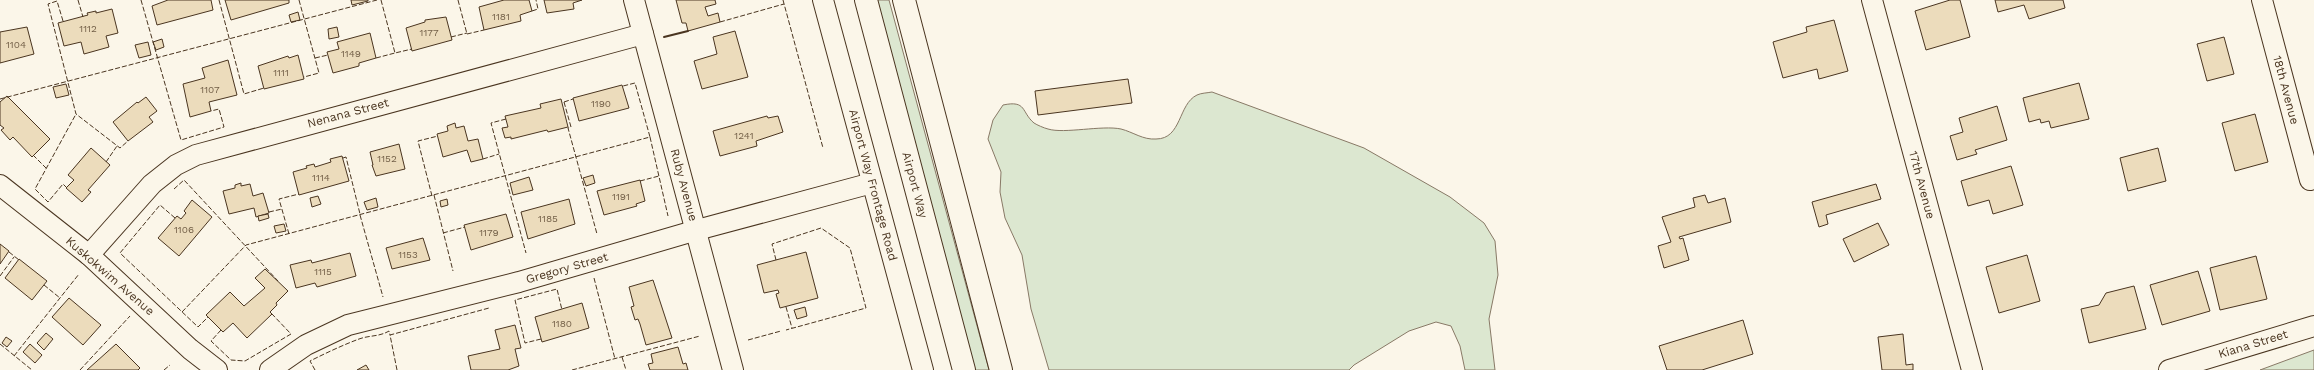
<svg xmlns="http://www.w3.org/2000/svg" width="2314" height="370" font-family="'Work Sans',sans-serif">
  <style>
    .green { fill: #dce7d0; stroke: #887966 }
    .building { fill: #ecdcbc; stroke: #4a3520 }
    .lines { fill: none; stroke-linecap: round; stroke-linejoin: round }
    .minor-casing { stroke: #4a3520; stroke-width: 22 }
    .major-casing { stroke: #4a3520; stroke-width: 24 }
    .minor { stroke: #fbf6e9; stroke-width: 20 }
    .major { stroke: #fbf6e9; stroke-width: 22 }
    .fence { stroke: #4a3520; stroke-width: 1; stroke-dasharray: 5 2; stroke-linecap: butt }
    .wall { stroke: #4a3520; stroke-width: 2 }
    .labels { text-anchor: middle; stroke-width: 3; stroke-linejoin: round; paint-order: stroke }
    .number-label { font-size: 10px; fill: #725f47 }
    .street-label { font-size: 12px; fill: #4a3520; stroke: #fbf6e9 }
  </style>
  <rect width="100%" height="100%" fill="#fbf6e9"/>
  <g class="green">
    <path d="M876,0h13l100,370h-14z"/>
    <path d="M1212,92l152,56 86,49 34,26 11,18 3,34 -9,44 6,51h-30l-5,-24 -9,-20 -15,-4 -27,9 -55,34 -5,5h-300l-18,-61 -9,-54 -17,-37 -5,-26 1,-20 -13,-33 5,-19 10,-15c24,-5 18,7 31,18 3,2 10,5 14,6 16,5 54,-4 73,0 12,3 22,11 35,10 26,0 22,-35 41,-44 4,-2 10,-2 15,-3z"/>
    <path d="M2314,350v20h-54z"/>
  </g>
  <g class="building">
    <path d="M168,0h43l2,10 -56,15 -5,-19z"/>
    <path d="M225,0h64v3l-58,17z"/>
    <path d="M351,0h17v1l-16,4z"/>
    <path d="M504,0h25l3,11 -12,4 1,6 -37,9 -5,-23z"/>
    <path d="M544,0h38l-9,3 1,6 -27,4z"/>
    <path d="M676,0h39l1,4 -11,3 3,9 10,-3 2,9 -32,9 -2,-8h-4z"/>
    <path d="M1950,0h10l10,37 -44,13 -11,-39z"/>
    <path d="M1995,0h68l2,8 -36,11 -5,-14 -26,7z"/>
    <path d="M112,9l6,24 -12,3 3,11 -25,7 -3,-12 -17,4 -6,-23 30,-8 -1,-2 9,-2v2z"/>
    <path d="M298,12l2,8 -9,2 -2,-7z"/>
    <path d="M446,17l6,23 -40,11 -6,-23 19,-6v-2z"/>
    <path d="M1834,20l14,51 -29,8 -2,-10 -34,9 -10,-36 34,-10 -1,-5z"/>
    <path d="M27,27l7,27 -34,9v-31z"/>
    <path d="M337,27l2,10 -10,2 -1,-10z"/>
    <path d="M735,31l13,46 -46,12 -8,-28 23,-7 -4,-17z"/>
    <path d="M370,33l6,25 -17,5v3l-26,7 -6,-21 12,-3 -2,-7z"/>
    <path d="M2224,37l10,37 -27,7 -10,-37z"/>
    <path d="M162,39l2,8 -8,3 -3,-8z"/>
    <path d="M148,42l3,13 -12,3 -4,-13z"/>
    <path d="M298,55l6,24 -40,10 -6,-23 30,-10 1,2z"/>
    <path d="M228,60l9,35 -28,7 2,9 -21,6 -7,-33 22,-6 -3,-10z"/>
    <path d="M1128,79l4,24 -94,12 -3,-24z"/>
    <path d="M2079,83l10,36 -38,9 -2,-7 -8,2 -1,-4 -11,3 -6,-24z"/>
    <path d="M66,84l3,11 -13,3 -3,-11z"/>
    <path d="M622,85l7,23 -50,13 -6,-23z"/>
    <path d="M7,96l43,43 -18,18 -19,-20 -3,3 -9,-10 3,-2 -4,-3v-23z"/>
    <path d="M146,97l11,14 -8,6 4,5 -25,19 -15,-19 24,-20 1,1z"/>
    <path d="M561,99l7,28 -20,5 -1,-2 -36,9v-2l-6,1 -3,-10 6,-1 -3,-11 36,-8 -1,-4z"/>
    <path d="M1997,106l10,34 -32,10 2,4 -20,6 -7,-24 13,-4 -4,-14z"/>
    <path d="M2255,114l13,48 -33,9 -13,-48z"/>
    <path d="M767,116l1,2 10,-2 5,16 -27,9 1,5 -37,10 -7,-25z"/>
    <path d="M455,123l1,5 8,-2 4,15 10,-2 5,20 -12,3 -4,-12 -24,7 -6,-23 11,-3 -1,-5z"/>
    <path d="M399,144l6,25 -29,7 -4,-11h1l-3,-13z"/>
    <path d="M91,148l19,17 -22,25 3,2 -9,10 -16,-14 8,-8 -6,-5z"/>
    <path d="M2158,148l8,33 -38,10 -8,-33z"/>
    <path d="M342,156l7,25 -50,14 -6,-23 14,-4 -1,-2 8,-2 1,3 16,-5 -1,-3z"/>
    <path d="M2011,166l12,39 -30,9 -4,-14 -21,6 -7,-25z"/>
    <path d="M593,175l2,8 -9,3 -3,-8z"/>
    <path d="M529,177l4,13 -20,5 -3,-12z"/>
    <path d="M640,180l5,21 -9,3 1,2 -33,9 -7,-24z"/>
    <path d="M241,183v3l9,-2 3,12 10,-3 6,20 -13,4 -2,-9 -25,6 -6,-23 12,-3v-3z"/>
    <path d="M1876,184l5,15 -55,16 2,9 -9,3 -7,-25z"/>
    <path d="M1705,195l3,8 17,-5 6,24 -52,15 1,2 3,-1 6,22 -25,8 -6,-22 13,-4 -9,-25 33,-10 -2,-9z"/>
    <path d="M318,196l3,8 -9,3 -2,-9z"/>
    <path d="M376,198l2,9 -11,3 -3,-8z"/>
    <path d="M447,199l1,6 -7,2 -1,-6z"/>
    <path d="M569,199l6,25 -47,15 -7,-27z"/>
    <path d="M192,200l20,17 -33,39 -21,-18 19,-22 4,3 5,-6 -2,-2z"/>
    <path d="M268,214l1,4 -10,3 -1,-5z"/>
    <path d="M506,214l7,23 -42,13 -7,-25z"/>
    <path d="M1878,223l11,22 -35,17 -11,-23z"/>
    <path d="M284,224l2,7 -10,2 -2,-7z"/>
    <path d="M423,238l7,22 -38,9 -6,-21z"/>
    <path d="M0,244l9,7 -9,13z"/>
    <path d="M806,252l12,46 -38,10 -4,-14 3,-1 -1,-3 -14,3 -7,-28z"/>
    <path d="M350,253l6,23 -39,11 -2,-4 -19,5 -6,-23 21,-5 1,3z"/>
    <path d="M2027,255l13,46 -41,12 -13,-46z"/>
    <path d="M2256,256l11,43 -47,11 -10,-42z"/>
    <path d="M19,259l28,22 -15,19 -27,-22z"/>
    <path d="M265,269l23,22 -12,12 1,2 -7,7 2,2 -25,24 -14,-15 -10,9 -17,-17 24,-23 14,14 21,-18 -10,-10z"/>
    <path d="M2198,271l12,40 -48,14 -12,-40z"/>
    <path d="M653,280l19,58 -26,7 -6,-21 -2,-5 -3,1 -4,-13 3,-1 -5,-19z"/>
    <path d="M2134,286l12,43 -57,14 -8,-34 18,-4 7,-12z"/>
    <path d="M69,298l32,27 -18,20 -31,-28z"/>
    <path d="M582,303l7,25 -47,14 -7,-25z"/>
    <path d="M805,307l2,9 -10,3 -3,-9z"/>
    <path d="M1743,320l10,34 -51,16h-35l-8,-24z"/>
    <path d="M515,325l6,23 -6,1 4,17 -11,4h-37l-3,-14 32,-7 -5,-19z"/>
    <path d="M46,333l7,6 -9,11 -7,-7z"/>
    <path d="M1903,334l3,31 7,-1v6h-31l-4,-33z"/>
    <path d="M6,337l6,4 -5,6 -5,-4z"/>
    <path d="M30,344l12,11 -7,8 -12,-11z"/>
    <path d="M116,344l24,24 -2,2h-51z"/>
    <path d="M678,347l5,17 3,-1 2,7h-38l-2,-6 5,-1 -2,-9z"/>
    <path d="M366,365l3,5h-12z"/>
  </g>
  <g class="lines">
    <g class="minor-casing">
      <g id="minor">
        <path d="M634,0l99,370"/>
        <path d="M823,0l100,370"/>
        <path d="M1872,0l100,370"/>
        <path d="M2262,0l48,180"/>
        <path d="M0,185l89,70 101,94 27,21"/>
        <path d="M89,255l63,-71 24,-19 20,-10 447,-121"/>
        <path d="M270,370l36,-25 42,-20 171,-43 178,-52 175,-47"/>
        <path d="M2169,370l145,-44"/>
      </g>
    </g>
    <g class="major-casing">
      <g id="major">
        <path d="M866,0l98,370"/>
        <path d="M904,0l97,370"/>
      </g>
    </g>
    <use href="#minor" class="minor"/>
    <use href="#major" class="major"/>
    <g class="fence">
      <path d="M78,0l5,17"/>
      <path d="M141,0l40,140 43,-13 -5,-18 -8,2"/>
      <path d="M219,0l25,94 20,-6"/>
      <path d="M299,0l20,73 -15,4"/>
      <path d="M381,0l14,53 17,-4"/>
      <path d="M458,0l9,34 17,-4"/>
      <path d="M783,0l40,148"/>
      <path d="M532,11l6,-2 -2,-9"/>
      <path d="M63,21l-6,-20 -9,3 28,110 44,34 8,-7"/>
      <path d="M720,22l64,-18"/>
      <path d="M451,37l16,-4"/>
      <path d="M315,58l13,-3"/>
      <path d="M376,58l19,-5"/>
      <path d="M0,99l377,-99"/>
      <path d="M564,102l7,25 -3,1 29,106"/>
      <path d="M564,102l9,-3"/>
      <path d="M506,119l-15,4 35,130"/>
      <path d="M650,137l18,79"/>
      <path d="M33,155l13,13"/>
      <path d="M343,158l3,-1 14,57"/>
      <path d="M483,159l16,-5"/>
      <path d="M106,162l11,-16"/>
      <path d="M640,181l19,-5"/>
      <path d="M67,188l-4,-4 -15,18 -13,-13 41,-75"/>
      <path d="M174,189l10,-9 94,101"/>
      <path d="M434,195l19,76"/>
      <path d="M432,196l-14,-55 20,-5"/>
      <path d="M269,212l13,-3"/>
      <path d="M360,215l23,82"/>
      <path d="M175,218l-15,-13 -40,48 78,74 10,-10"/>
      <path d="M443,233l22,-6"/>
      <path d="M289,234l-10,-35 20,-5"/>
      <path d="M9,252l10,8"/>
      <path d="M776,260l-4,-16 49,-16 29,20 16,60 -80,22"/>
      <path d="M0,276l14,-19"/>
      <path d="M594,278l21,81"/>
      <path d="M44,285l16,13"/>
      <path d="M786,307l6,21"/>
      <path d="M182,312l64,-67 404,-108 -15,-54 -12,3"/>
      <path d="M221,330l-10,11 20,19 14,1 46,-27 -19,-20"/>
      <path d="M541,339l-16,4 -10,-43 42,-11 5,21"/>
      <path d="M748,340l33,-9"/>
      <path d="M0,344l32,26"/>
      <path d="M14,356l65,-82"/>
      <path d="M622,357l4,13"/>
      <path d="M80,370l50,-54"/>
      <path d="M164,370l6,-5"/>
      <path d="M315,370l-5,-9c16,-8 33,-16 49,-22 11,-4 20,-2 30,-8l1,4"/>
      <path d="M397,370l-7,-35 99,-27"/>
      <path d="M572,370l128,-34"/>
    </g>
    <path class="wall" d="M664,37l24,-6"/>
  </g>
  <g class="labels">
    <g class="number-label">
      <text x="501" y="20">1181</text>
      <text x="88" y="32">1112</text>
      <text x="429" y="36">1177</text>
      <text x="16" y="48">1104</text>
      <text x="351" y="57">1149</text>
      <text x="281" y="76">1111</text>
      <text x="210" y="93">1107</text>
      <text x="601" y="107">1190</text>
      <text x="744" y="139">1241</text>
      <text x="387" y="162">1152</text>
      <text x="321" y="181">1114</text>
      <text x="621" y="200">1191</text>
      <text x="548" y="222">1185</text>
      <text x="184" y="233">1106</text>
      <text x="489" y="236">1179</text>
      <text x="408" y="258">1153</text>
      <text x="323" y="275">1115</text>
      <text x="562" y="327">1180</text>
    </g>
    <g class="street-label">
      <text transform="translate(2286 90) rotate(75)" y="4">18th Avenue</text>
      <text transform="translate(348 113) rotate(-15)" y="4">Nenana Street</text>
      <text transform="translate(684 185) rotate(75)" y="4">Ruby Avenue</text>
      <text transform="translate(873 185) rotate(75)" y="4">Airport Way Frontage Road</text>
      <text transform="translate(915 185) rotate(75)" y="4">Airport Way</text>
      <text transform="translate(1922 185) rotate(75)" y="4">17th Avenue</text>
      <text transform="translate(567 268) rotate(-16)" y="4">Gregory Street</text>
      <text transform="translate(110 276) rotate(41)" y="4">Kuskokwim Avenue</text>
      <text transform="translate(2253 344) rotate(-17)" y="4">Kiana Street</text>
    </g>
  </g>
</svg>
